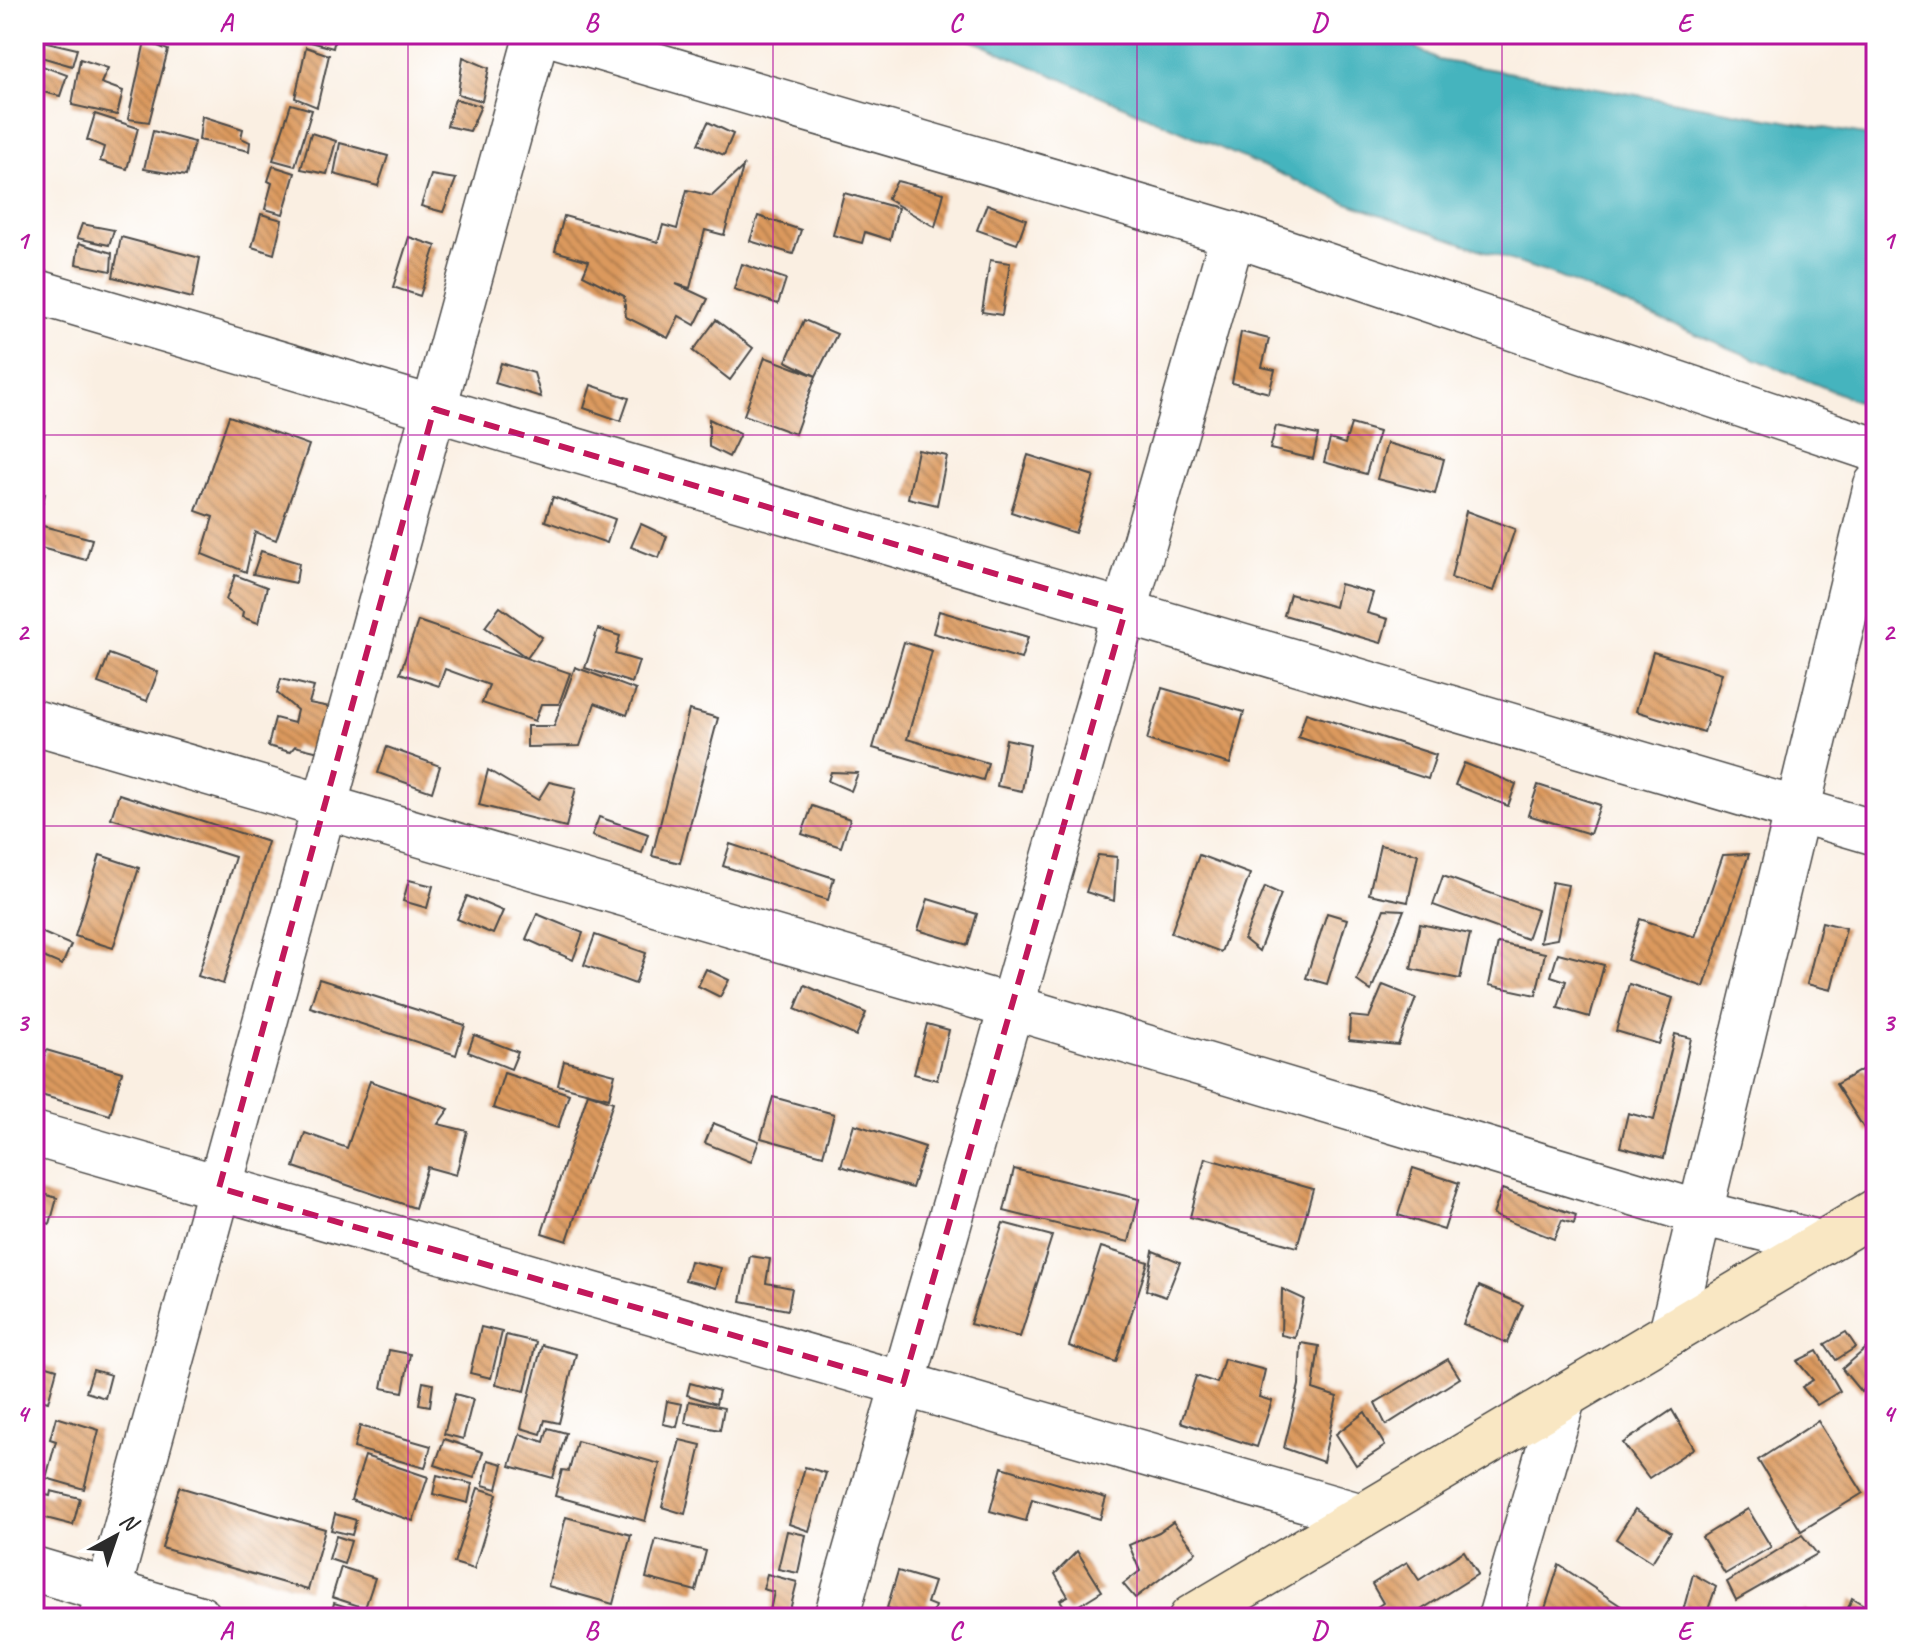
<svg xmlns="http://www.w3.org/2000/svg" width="1910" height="1652" font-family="Caveat,sans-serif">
<defs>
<pattern id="building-back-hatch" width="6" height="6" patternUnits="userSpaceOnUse" patternTransform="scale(2)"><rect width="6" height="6" fill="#db995d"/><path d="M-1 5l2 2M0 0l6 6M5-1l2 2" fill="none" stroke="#b27d4d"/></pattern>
</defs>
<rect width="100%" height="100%" fill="#fff"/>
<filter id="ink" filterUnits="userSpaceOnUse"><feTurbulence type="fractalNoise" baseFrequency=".0125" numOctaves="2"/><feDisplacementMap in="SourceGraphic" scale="16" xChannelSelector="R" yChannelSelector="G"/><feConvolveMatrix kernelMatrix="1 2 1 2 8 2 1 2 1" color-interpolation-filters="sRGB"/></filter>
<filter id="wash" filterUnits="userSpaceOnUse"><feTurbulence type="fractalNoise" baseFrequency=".006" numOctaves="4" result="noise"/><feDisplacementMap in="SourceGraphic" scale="32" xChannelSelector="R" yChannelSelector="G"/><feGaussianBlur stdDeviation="1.8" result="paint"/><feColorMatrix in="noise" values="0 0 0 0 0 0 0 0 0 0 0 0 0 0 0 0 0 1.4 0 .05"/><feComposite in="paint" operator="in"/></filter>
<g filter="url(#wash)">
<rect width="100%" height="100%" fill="#faefe2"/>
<polygon fill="#45b4be" stroke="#387074" stroke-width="2" points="958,34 1391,34 1438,60 1876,137 1876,409 1556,276 1347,203"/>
<g id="blocks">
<g fill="url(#building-back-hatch)">
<polygon points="305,34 336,34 333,48 303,40"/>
<polygon points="34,39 77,49 72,66 34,55"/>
<polygon points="145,41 168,50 149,122 128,119"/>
<polygon points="306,47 329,55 317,107 295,98"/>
<polygon points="463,57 489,68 482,101 458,94"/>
<polygon points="80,59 108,68 101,83 123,91 117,115 72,105"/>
<polygon points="34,63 67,75 60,96 34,90"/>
<polygon points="455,99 481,106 470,131 447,126"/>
<polygon points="291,104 312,110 295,166 273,160"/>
<polygon points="95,114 138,128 127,169 100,161 104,147 87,140"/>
<polygon points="202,116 243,129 241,138 250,142 249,151 199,140"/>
<polygon points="708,122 733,134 724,155 698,144"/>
<polygon points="153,131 194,142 186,176 144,169"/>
<polygon points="311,133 336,141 327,174 301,169"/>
<polygon points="340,143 388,156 378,186 334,174"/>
<polygon points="273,166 295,173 283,214 265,209 272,183 268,181"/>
<polygon points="743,167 724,235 705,230 690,288 676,284 708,299 695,325 679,316 668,338 626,317 624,296 583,275 589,261 555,251 564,216 658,242 663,225 677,229 687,190 712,196"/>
<polygon points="431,175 456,179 443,212 421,206"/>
<polygon points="897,181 944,193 935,227 887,199"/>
<polygon points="844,193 898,208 890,240 865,232 862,243 833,235"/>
<polygon points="987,204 1026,219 1017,244 977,230"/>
<polygon points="261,214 282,220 274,254 252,247"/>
<polygon points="758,216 801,230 793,254 750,241"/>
<polygon points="82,224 114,230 109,245 77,238"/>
<polygon points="121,237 200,258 192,298 113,277"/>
<polygon points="409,237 436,246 420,296 393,287"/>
<polygon points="79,243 112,253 111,271 76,264"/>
<polygon points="990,260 1010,263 1002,315 982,312"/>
<polygon points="742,264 786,279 778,304 734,289"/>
<polygon points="716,320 753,348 730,380 693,351"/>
<polygon points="804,320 837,334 816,376 795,434 744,415 765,357 816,376 786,361"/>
<polygon points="1241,332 1269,339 1262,367 1275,370 1269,393 1232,383"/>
<polygon points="501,363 534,373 541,397 495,383"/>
<polygon points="591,385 629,398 621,421 584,408"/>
<polygon points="229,416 309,445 276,540 255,532 246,572 202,554 213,517 196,511"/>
<polygon points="709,419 740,434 729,457 709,447"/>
<polygon points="1351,424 1379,432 1366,474 1324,462 1330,439 1345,444"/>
<polygon points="1276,426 1318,435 1313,459 1270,449"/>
<polygon points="1387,443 1444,459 1435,494 1377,479"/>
<polygon points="918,450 947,456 937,505 908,498"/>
<polygon points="1028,455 1094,476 1075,533 1011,512"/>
<polygon points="34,491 45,494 35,529 34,529"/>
<polygon points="553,497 615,519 607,543 545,521"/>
<polygon points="1466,511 1515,529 1494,591 1451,578"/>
<polygon points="641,524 667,536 659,558 631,547"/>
<polygon points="43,526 92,539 86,560 37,547"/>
<polygon points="261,551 299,563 296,583 253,574"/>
<polygon points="235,575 267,587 258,623 242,617 243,612 226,600"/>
<polygon points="1340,584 1373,593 1367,613 1388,619 1381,643 1284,615 1290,594 1335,607"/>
<polygon points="500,607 542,637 527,658 485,627"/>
<polygon points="939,611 1028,637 1021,659 933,633"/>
<polygon points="418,621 570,673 559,704 541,704 535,721 482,703 489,685 445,669 439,686 400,673"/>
<polygon points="598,629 620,636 615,654 639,661 632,683 585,668"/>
<polygon points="904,642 932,651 907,739 988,763 983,780 873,748"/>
<polygon points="1653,652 1722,673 1704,732 1636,711"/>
<polygon points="109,654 158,672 147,701 98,683"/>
<polygon points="575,667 636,690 627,715 595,703 580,746 527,747 527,726 554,726"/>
<polygon points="281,679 314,687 309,703 330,707 319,752 295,746 290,752 268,746 275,718 294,723 297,710 277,693"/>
<polygon points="1162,688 1244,712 1230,764 1147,740"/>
<polygon points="689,710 718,718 680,863 652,856"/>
<polygon points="1306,713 1436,755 1428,779 1298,737"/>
<polygon points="1006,739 1030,744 1022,791 997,786"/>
<polygon points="387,747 440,766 432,792 378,773"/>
<polygon points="1464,763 1516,784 1508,806 1455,785"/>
<polygon points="488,770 538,800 549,782 576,788 566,827 479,805"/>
<polygon points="831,772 858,773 851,791 828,781"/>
<polygon points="1538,785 1600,805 1590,834 1528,815"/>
<polygon points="119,794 268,842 223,984 198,976 235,857 111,818"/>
<polygon points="812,806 850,819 841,847 802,834"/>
<polygon points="599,817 648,834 642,853 592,836"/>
<polygon points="730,844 834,878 828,900 723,866"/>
<polygon points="1380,845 1418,854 1408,902 1369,894"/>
<polygon points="1749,854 1704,987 1627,960 1640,919 1695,937 1723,855"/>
<polygon points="100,855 139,868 113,948 75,936"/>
<polygon points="1098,855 1117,857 1114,901 1086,892"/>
<polygon points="1199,855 1250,874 1221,952 1171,933"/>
<polygon points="1443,876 1537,910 1527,939 1433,905"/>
<polygon points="409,880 433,886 427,908 403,901"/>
<polygon points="1552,882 1568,885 1557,939 1540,942"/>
<polygon points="1265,887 1281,894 1259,951 1244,939"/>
<polygon points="467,896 503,911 493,934 457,919"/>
<polygon points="928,899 977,914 968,945 918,930"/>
<polygon points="1384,909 1404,910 1371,991 1357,981"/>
<polygon points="1327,913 1347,919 1327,984 1306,978"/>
<polygon points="537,914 583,933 573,960 526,939"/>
<polygon points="1822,922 1846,928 1831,990 1807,984"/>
<polygon points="1420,924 1470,934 1460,979 1411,969"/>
<polygon points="34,929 71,945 62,965 34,953"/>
<polygon points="595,935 646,953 635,984 584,965"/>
<polygon points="1498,943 1545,953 1536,995 1489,985"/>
<polygon points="1558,953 1604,965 1590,1017 1558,1008 1566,981 1551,976"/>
<polygon points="706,969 729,980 720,997 698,986"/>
<polygon points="319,979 465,1025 456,1055 310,1007"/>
<polygon points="1629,984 1673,998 1659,1044 1616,1031"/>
<polygon points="805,985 866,1013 856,1036 795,1009"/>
<polygon points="1383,985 1416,998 1398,1045 1349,1040 1350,1016 1369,1018"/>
<polygon points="927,1024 949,1030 937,1080 914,1074"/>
<polygon points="1675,1034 1691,1038 1664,1158 1620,1147 1628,1113 1654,1120"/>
<polygon points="474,1035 518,1052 511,1069 468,1052"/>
<polygon points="46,1050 122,1072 110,1115 34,1093"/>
<polygon points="564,1061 615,1074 609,1098 558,1085"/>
<polygon points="1865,1068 1876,1086 1876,1127 1867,1133 1836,1084"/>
<polygon points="504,1073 569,1094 558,1128 493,1108"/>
<polygon points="370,1081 449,1109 438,1124 467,1131 456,1175 427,1167 415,1208 294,1167 305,1133 347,1148"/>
<polygon points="588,1093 613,1102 567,1241 542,1233"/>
<polygon points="773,1097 834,1114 823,1155 761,1138"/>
<polygon points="713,1123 759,1141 751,1162 705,1143"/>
<polygon points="854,1124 925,1147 912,1188 841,1166"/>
<polygon points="1205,1158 1313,1189 1297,1247 1190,1217"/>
<polygon points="1413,1168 1459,1183 1444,1230 1398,1215"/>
<polygon points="1014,1169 1139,1199 1129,1242 1004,1211"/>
<polygon points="1502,1189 1576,1215 1574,1224 1562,1220 1554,1239 1493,1215"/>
<polygon points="34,1191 57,1198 50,1224 34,1219"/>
<polygon points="1003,1223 1052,1236 1020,1337 970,1324"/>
<polygon points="1101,1247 1148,1262 1116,1362 1069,1346"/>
<polygon points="1153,1251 1180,1262 1166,1297 1146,1290"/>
<polygon points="750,1256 770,1259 766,1283 792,1288 788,1310 741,1301"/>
<polygon points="690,1261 721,1268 716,1288 685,1280"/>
<polygon points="1479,1286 1523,1305 1507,1343 1463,1324"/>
<polygon points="1282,1289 1304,1299 1295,1338 1281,1335"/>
<polygon points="481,1327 502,1332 491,1378 470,1373"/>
<polygon points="1846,1332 1856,1347 1836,1360 1825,1344"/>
<polygon points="506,1335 536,1342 525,1391 496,1384"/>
<polygon points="1301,1343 1319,1346 1313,1389 1337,1397 1323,1462 1284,1448 1299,1385"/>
<polygon points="542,1345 576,1354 559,1423 545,1420 541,1434 521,1428"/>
<polygon points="1870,1345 1876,1354 1876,1380 1861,1392 1842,1369"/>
<polygon points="389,1350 410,1354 403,1392 382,1388"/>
<polygon points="1817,1351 1840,1391 1817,1405 1802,1387 1813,1380 1797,1361"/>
<polygon points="1224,1359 1265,1370 1259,1397 1272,1401 1257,1447 1181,1422 1196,1376 1217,1383"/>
<polygon points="1448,1359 1460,1378 1386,1425 1375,1403"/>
<polygon points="34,1362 57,1369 48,1402 34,1398"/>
<polygon points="93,1370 111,1375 105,1398 86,1392"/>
<polygon points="423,1382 433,1384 430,1406 419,1404"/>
<polygon points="690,1383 719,1391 716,1404 687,1395"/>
<polygon points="455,1394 473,1399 463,1439 444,1434"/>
<polygon points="667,1401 682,1404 677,1427 663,1424"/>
<polygon points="689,1401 724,1408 720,1430 685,1423"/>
<polygon points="1672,1410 1694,1448 1649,1478 1623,1443"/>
<polygon points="1365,1412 1385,1446 1356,1465 1336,1434"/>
<polygon points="56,1417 99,1430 84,1489 46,1478 56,1441 50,1439"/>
<polygon points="1818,1421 1863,1493 1801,1531 1758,1460"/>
<polygon points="360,1426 431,1446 425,1468 354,1448"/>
<polygon points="548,1428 566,1433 553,1478 510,1466 520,1434 544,1442"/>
<polygon points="444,1439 483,1452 474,1478 435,1465"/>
<polygon points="680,1440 701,1445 685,1514 662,1507"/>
<polygon points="577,1441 660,1464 645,1521 555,1496 562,1470 569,1471"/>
<polygon points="365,1456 428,1477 413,1521 351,1500"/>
<polygon points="488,1460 503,1464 497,1489 483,1485"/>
<polygon points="805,1467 826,1473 809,1531 789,1524"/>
<polygon points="1002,1467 1106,1498 1100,1519 1032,1499 1026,1521 990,1511"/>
<polygon points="437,1475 472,1484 468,1503 433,1494"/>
<polygon points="179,1487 325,1529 308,1590 162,1548"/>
<polygon points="478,1488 497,1494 474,1569 454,1563"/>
<polygon points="51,1491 80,1498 73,1525 34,1515 34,1492 50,1496"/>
<polygon points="1635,1509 1671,1532 1652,1562 1616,1539"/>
<polygon points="1748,1509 1771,1547 1725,1574 1702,1537"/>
<polygon points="335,1514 356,1520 352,1535 331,1530"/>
<polygon points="566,1517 631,1535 613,1604 548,1586"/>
<polygon points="1173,1522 1196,1552 1135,1598 1123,1584 1140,1571 1129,1545 1159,1532"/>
<polygon points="787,1531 806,1535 798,1573 778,1569"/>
<polygon points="1802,1535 1817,1554 1736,1600 1727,1582"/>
<polygon points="336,1536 351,1541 344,1564 329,1559"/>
<polygon points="656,1539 706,1551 696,1591 646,1578"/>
<polygon points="1077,1551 1102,1591 1068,1612 1060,1600 1068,1596 1055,1574"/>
<polygon points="1464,1551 1478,1574 1408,1618 1360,1618 1383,1603 1372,1584 1407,1562 1419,1580"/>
<polygon points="1559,1565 1639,1618 1542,1618"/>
<polygon points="341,1567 375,1578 365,1608 332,1597"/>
<polygon points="898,1571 934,1582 927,1603 935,1606 931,1618 918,1618 887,1608"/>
<polygon points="767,1574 797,1582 788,1618 769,1615 774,1592 763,1589"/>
<polygon points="1693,1574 1716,1587 1705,1618 1691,1618 1683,1611"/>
<polygon points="1852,1598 1876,1612 1876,1618 1844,1618"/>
<polygon points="334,1603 380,1617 380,1618 330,1618"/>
<polygon points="1805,1609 1816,1618 1799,1618"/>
</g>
</g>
</g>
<g filter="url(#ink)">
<use href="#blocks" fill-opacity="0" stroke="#4a4846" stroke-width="2"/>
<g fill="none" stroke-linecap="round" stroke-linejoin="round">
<g stroke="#4a4846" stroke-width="47">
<g id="street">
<polyline points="550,34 1233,234 1876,450"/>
<polyline points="34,291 1876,833"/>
<polyline points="34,722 1012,1007 1700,1213 1821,1243"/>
<polyline points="34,1134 1362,1516"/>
<polyline points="1671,1333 1876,485"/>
<polyline points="34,1569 200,1618"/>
<polyline points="101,1618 537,34"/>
<polyline points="836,1618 1233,234"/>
<polyline points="1500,1618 1564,1396"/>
</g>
</g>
<g stroke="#4a4846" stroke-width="47">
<polyline id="secondary" points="1191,1618 1876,1211"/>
</g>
<use href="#street" stroke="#fff" stroke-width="44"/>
<use href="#secondary" stroke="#f9e7c3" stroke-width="44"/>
</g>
</g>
<path fill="none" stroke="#c2185b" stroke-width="6" stroke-dasharray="16 10" stroke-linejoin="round" d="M434 409 1125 612 903 1384 219 1188Z"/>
<path fill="none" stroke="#b5179e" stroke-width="2" stroke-opacity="0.55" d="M408 34V1618M773 34V1618M1137 34V1618M1502 34V1618M34 435H1876M34 826H1876M34 1217H1876"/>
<rect width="1910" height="1652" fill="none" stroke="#fff" stroke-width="88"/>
<g transform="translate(116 1536) rotate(40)" stroke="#ffffff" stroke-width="6" paint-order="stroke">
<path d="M0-6L14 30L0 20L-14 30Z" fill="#2b2b2b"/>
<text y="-12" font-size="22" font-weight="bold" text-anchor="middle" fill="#2b2b2b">N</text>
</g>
<rect x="44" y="44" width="1822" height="1564" fill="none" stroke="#b5179e" stroke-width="3"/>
<g font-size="26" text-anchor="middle" font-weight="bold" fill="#b5179e">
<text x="226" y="31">A</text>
<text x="591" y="31">B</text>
<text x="955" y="31">C</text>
<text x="1319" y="31">D</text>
<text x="1684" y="31">E</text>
<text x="22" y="249">1</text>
<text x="1888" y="249">1</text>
<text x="22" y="640">2</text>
<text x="1888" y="640">2</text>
<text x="22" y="1031">3</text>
<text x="1888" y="1031">3</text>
<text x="22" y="1422">4</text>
<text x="1888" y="1422">4</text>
<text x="226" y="1639">A</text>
<text x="591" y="1639">B</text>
<text x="955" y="1639">C</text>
<text x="1319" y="1639">D</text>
<text x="1684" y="1639">E</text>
</g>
</svg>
